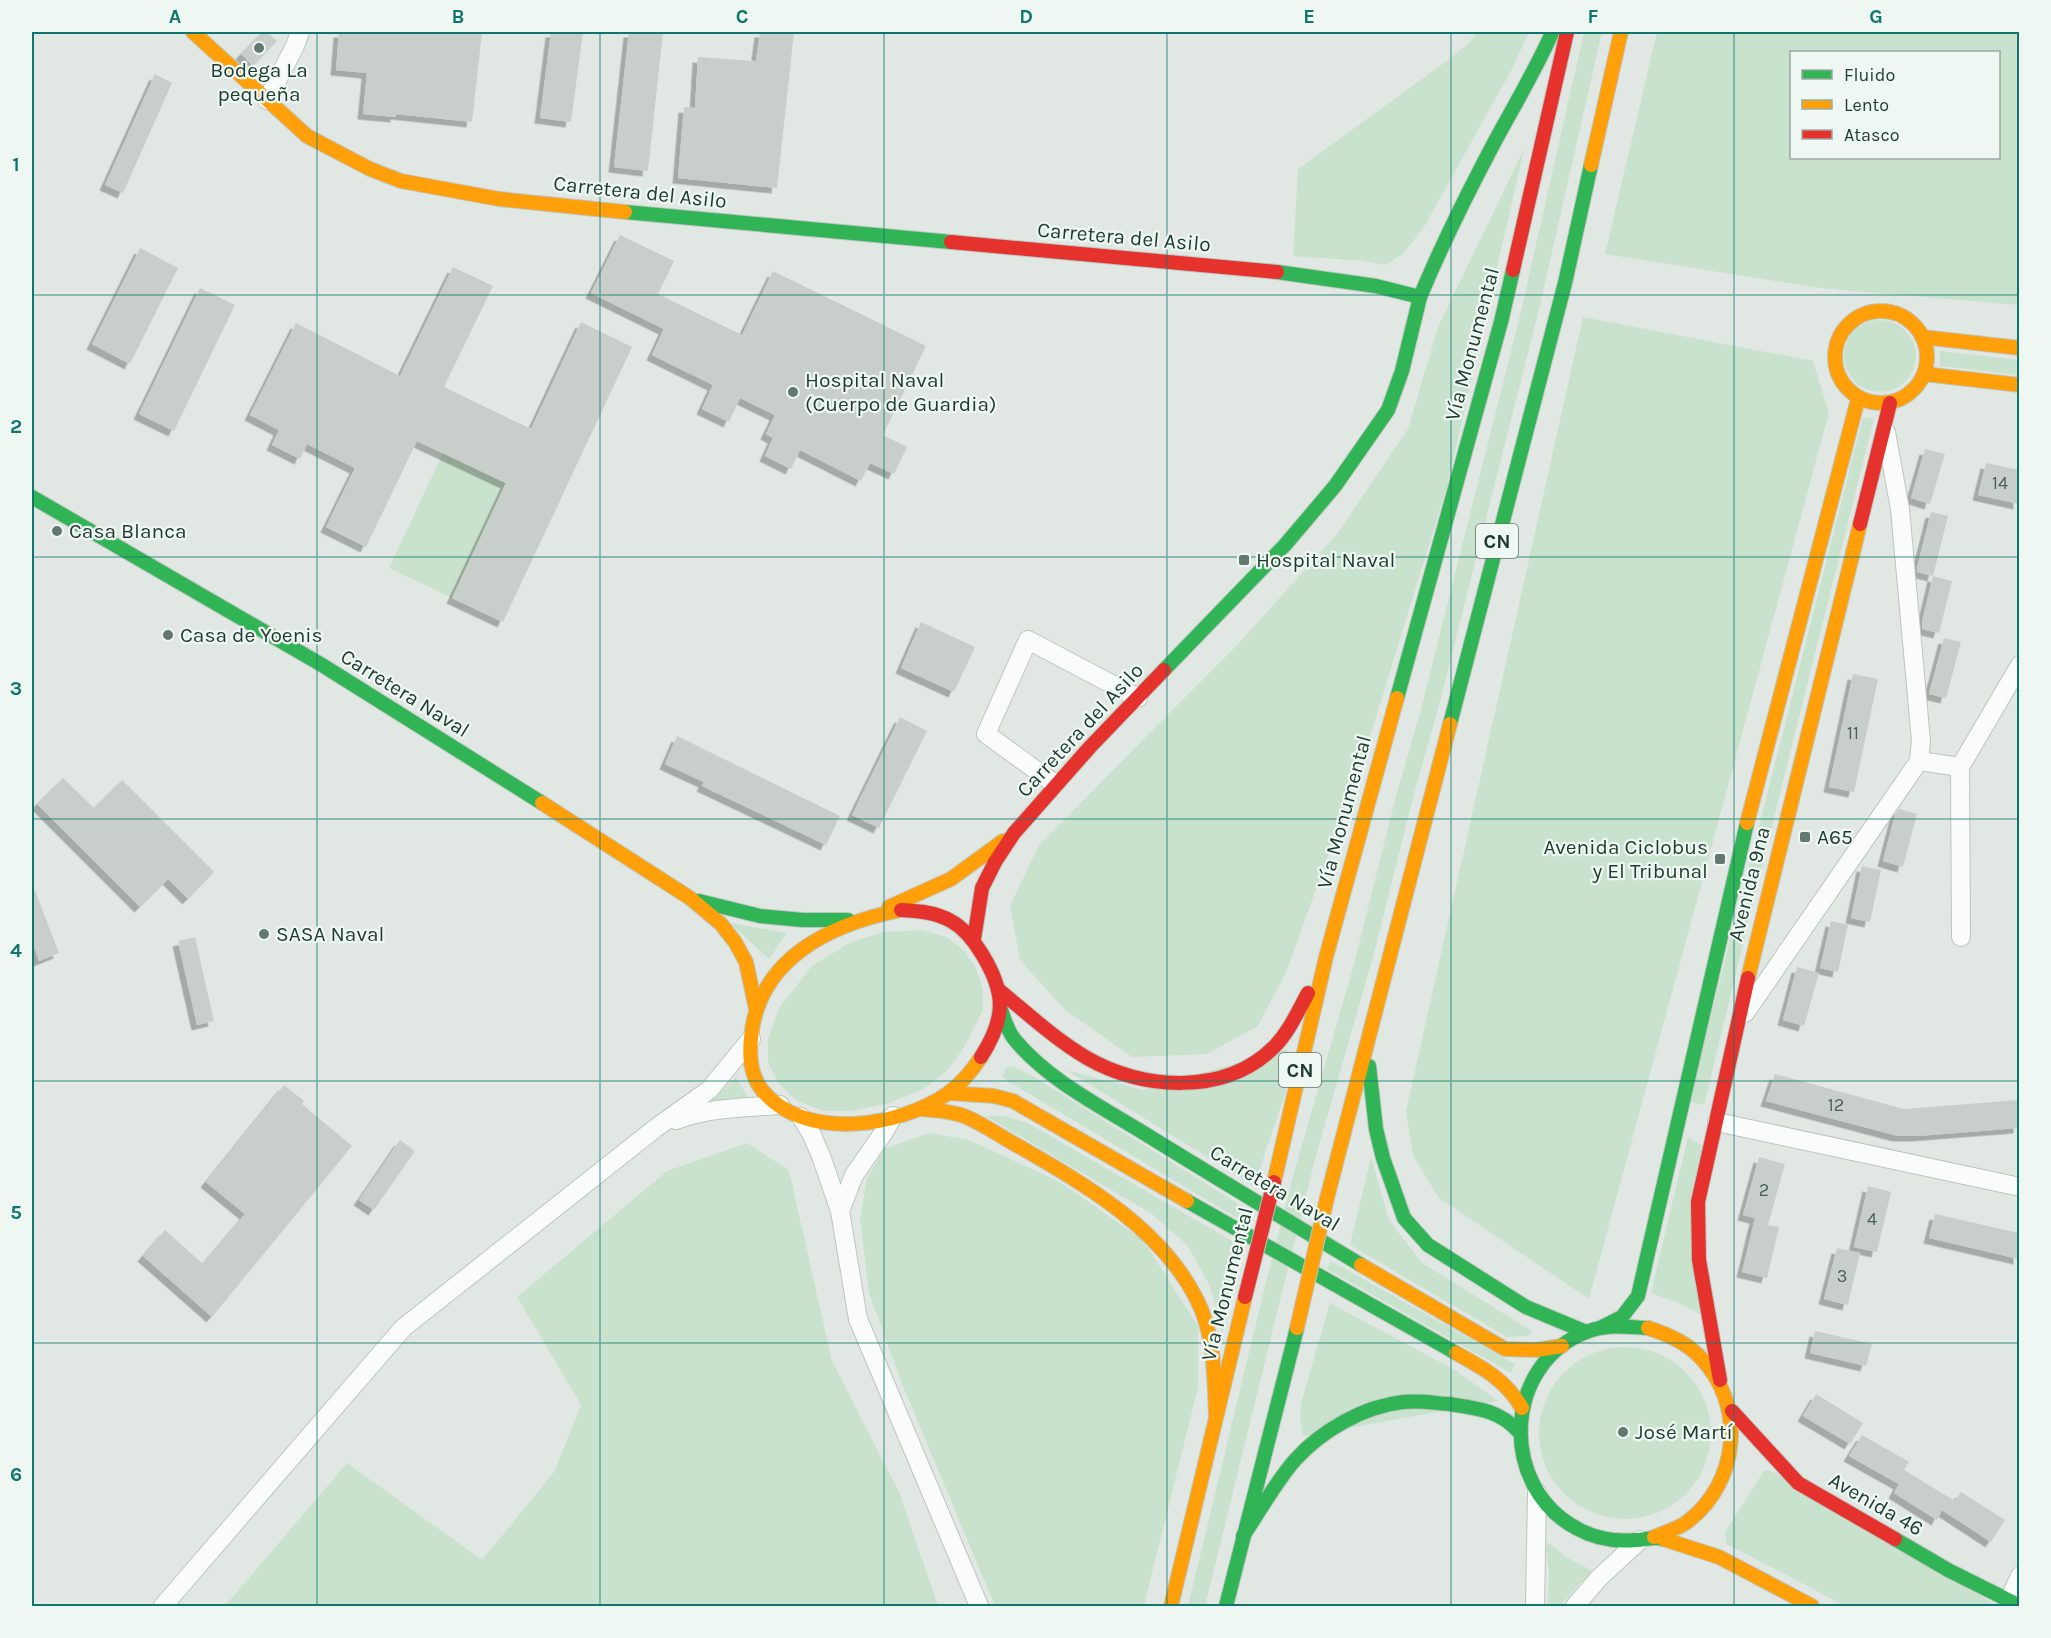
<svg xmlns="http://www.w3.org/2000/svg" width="2051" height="1638" font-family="Karla,sans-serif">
<defs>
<filter id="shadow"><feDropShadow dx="-5.5" dy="5.5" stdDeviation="0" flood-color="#0004"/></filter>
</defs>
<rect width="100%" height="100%" fill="#e1e8e4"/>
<g fill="#c9e2cd" fill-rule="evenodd">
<polygon points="1478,32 1529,32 1512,69 1424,227 1403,254 1385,265 1364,261 1293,256 1298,169 1444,63 1467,45"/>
<polygon points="1584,32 1602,32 1540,305 1440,702 1414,794 1373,957 1314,1163 1205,1606 1188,1606 1265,1286 1295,1169 1354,964 1395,800 1421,709 1521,311"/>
<path d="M1657 32H2019V305L1819 288 1605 254ZM1792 52H1998V158H1792Z"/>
<polygon points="1524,149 1448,483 1365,753 1287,970 1258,1026 1207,1054 1132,1057 1064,1009 1020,960 1010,906 1039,845 1240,642 1337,534 1408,429 1438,327"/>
<polygon points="1583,317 1813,361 1829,413 1589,1299 1439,1198 1413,1156 1406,1111"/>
<circle cx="1880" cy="356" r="36"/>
<polygon points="1940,351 2019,360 2019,375 1940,366"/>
<polygon points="1863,417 1874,419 1782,785 1704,1105 1689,1102"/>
<polygon points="443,453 506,483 452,598 389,568"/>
<polygon points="730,923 787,933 769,959"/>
<polygon points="921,930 947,937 964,951 976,968 983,990 983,1010 963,1049 947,1071 922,1090 889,1103 851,1111 824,1111 797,1101 778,1083 768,1062 768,1039 779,1008 812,966 851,942 884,932"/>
<polygon points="1287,1049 1292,1073 1254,1186 1066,1070 1143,1090"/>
<polygon points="1011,1066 1029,1074 1245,1208 1242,1221 1011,1083 1003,1077 1005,1069"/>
<polygon points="736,1077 748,1098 711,1101"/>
<polygon points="986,1116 1003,1116 1026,1122 1234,1242 1233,1269 1222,1337 1221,1321 1208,1282 1187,1245 1152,1214"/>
<polygon points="929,1133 969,1140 1060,1182 1143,1240 1198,1326 1198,1387 1144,1606 995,1606 902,1384 869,1293 860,1219 867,1178 884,1149"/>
<polygon points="1688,1137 1703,1146 1701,1315 1681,1304 1651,1293"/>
<polygon points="747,1143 789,1170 832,1361 900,1494 938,1606 225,1606 347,1463 482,1560 554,1472 581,1405 517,1297 667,1171"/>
<polygon points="1371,1157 1389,1220 1422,1263 1532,1331 1528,1336 1507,1337 1350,1245"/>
<polygon points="1331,1261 1515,1364 1511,1373 1327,1269"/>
<polygon points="1330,1303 1457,1371 1498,1401 1303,1436 1300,1417 1301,1403"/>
<circle cx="1625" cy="1433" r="86"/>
<polygon points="1770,1470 1997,1606 1845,1606 1727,1544 1725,1532 1764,1471"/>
<polygon points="1544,1540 1568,1558 1591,1570 1592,1573 1578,1585 1560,1606 1548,1606 1549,1570"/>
</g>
<g fill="#c8cfcb" filter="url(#shadow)">
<polygon points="262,32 267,32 277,41 253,66 241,54"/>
<polygon points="339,32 482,32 472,122 396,114 396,117 363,114 367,73 336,70"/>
<polygon points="551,32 583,32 571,122 540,118"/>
<polygon points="629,32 663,32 648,171 614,167"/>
<polygon points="760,32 794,32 777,188 678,178 684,107 695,108 698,57 756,61"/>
<polygon points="155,74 172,83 123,193 105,185"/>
<polygon points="620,235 674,261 658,294 742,335 773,271 926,346 883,435 907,447 894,474 870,463 861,481 800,450 791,469 765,456 773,438 766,434 775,415 740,398 729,422 702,409 713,385 652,355 664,329 591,293"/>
<polygon points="140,248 178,268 130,364 92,344"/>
<polygon points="453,267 493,286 444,387 531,429 581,322 632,347 503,622 452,598 506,483 417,441 366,547 326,527 355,468 307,444 300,459 272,445 279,430 250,415 296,323 400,376"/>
<polygon points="200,288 235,305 174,431 139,414"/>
<polygon points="1925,449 1945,454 1930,504 1911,498"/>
<polygon points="1986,463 2019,470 2019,504 1978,495"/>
<polygon points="1931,512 1948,516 1933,576 1917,572 1917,568"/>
<polygon points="1933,576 1952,581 1939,633 1922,629 1922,622"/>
<polygon points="921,622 975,647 954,692 901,668"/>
<polygon points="1944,638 1961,642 1946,698 1929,694"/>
<polygon points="1853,674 1878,679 1854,792 1829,787"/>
<polygon points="900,717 927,731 879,828 852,815"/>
<polygon points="677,736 840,816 826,845 702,786 704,782 665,764"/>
<polygon points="63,778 94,808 122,780 214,872 188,899 168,879 140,907 37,804"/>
<polygon points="1899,809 1917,814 1903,867 1883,861 1895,815"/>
<polygon points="1862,866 1881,870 1870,922 1851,918"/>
<polygon points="32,883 59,953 39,961 32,942"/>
<polygon points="1831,921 1848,925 1838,972 1820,968"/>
<polygon points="195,937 214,1021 197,1025 178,941"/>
<polygon points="1797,967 1819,973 1804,1026 1783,1020"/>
<polygon points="1775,1074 1904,1109 2019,1100 2019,1128 1917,1136 1898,1136 1766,1101"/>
<polygon points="284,1085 304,1101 302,1104 352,1146 212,1317 143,1256 165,1230 203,1264 245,1214 206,1182"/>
<polygon points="400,1140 415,1151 374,1210 359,1200"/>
<polygon points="1759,1157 1785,1164 1768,1225 1779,1227 1767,1278 1742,1272 1755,1218 1743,1215"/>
<polygon points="1868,1186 1891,1192 1877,1252 1854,1247"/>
<polygon points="1935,1214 2019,1233 2019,1259 1929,1238"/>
<polygon points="1837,1248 1860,1253 1848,1305 1824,1299"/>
<polygon points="1815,1331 1872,1344 1866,1366 1810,1353"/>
<polygon points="1816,1394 1863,1423 1850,1444 1803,1416"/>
<polygon points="1862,1435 1909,1462 1904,1470 1955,1501 1961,1492 2005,1520 1991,1542 1942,1510 1937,1520 1894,1493 1899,1484 1849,1456"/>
</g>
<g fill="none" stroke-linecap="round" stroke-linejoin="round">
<g stroke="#bec5c1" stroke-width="20">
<g id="street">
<polyline points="267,100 295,46 300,32"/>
<polyline points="1919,761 1960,767"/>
<polyline points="1055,784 986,734 1028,640 1138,698"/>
<polyline points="1961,937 1960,767 2020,665"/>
<polyline points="1745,1013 1919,761 1921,741 1900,509 1886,432"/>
<polyline points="801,1117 811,1133 821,1156 840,1211 858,1319 979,1606"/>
<path d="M676 1120C713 1107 741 1108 780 1105"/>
<polyline points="1717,1122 2020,1187"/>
<polyline points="840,1211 854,1175 884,1132 893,1116"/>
<polyline points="2009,1600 2020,1576"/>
<polyline points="163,1606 403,1328 657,1127 709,1090 751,1039"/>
<polyline points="1535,1606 1537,1493"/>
<polyline points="1575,1606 1599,1578 1640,1540"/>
</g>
</g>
<g stroke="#bdc6c1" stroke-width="16">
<g id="fast">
<polyline points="625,212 951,242"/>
<path d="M1420 297C1442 244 1467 194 1494 143 1514 106 1535 71 1552 33"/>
<polyline points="32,497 322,665 542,803"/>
<polyline points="1164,670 1285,545 1335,486 1388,410 1402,371 1420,297 1376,286 1277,272"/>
<polyline points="1397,698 1501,322 1513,270"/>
<polyline points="1450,724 1565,283 1591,165"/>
<polyline points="699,901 760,916 803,920 848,920"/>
<path d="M1000 1007C1004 1018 1007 1031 1015 1040 1049 1081 1102 1107 1147 1135 1218 1179 1290 1222 1361 1265"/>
<polyline points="1369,1066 1376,1129 1383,1158 1404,1218 1428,1245 1526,1307 1586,1332"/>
<polyline points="1187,1201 1456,1353"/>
<polyline points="1602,1327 1622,1317 1638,1296 1747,823"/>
<path d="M1648 1328C1628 1327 1609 1324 1589 1331 1502 1362 1498 1488 1578 1529 1596 1539 1615 1542 1636 1540 1646 1540 1653 1536 1663 1539"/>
<path d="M1243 1536C1260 1511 1275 1483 1295 1460 1321 1431 1364 1406 1403 1402 1418 1400 1434 1403 1449 1404 1476 1408 1500 1410 1519 1432"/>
<polyline points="1895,1539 1948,1570 2020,1606"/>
<polyline points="1226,1606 1297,1328"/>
</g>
</g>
<g stroke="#bdc6c1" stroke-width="16">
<g id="slow">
<polyline points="193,32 307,136 370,169 401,181 499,199 625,212"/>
<polyline points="1591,165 1621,32"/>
<circle cx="1881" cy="357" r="46"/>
<polyline points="1922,337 2020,348"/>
<polyline points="1924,374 2020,385"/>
<polyline points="542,803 690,898 721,924 735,942 746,962 756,1009"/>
<polyline points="1747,823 1858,399"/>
<polyline points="889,907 951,879 1003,841"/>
<path d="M901 910C831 924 758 958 751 1038 749 1056 751 1076 762 1090 804 1142 899 1127 947 1094 961 1084 972 1071 981 1057"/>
<polyline points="1748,978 1860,524"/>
<polyline points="949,1093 994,1096 1013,1101 1187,1201"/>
<path d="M919 1109C934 1110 950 1111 964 1116 984 1124 1001 1137 1020 1147 1086 1185 1162 1229 1197 1300 1215 1335 1214 1377 1216 1416"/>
<polyline points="1274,1182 1326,957 1397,698"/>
<polyline points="1327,1198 1450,724"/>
<polyline points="1361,1265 1505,1349 1536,1350 1562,1346"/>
<path d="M1648 1328C1667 1334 1686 1342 1700 1357 1746 1404 1740 1482 1687 1522 1678 1529 1665 1532 1654 1537"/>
<path d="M1456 1353C1483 1368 1506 1380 1522 1408"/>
<polyline points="1663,1539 1719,1557 1812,1606"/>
<polyline points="1171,1606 1245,1297"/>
</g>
</g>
<g stroke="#bdc6c1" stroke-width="16">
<g id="jam">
<polyline points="951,242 1277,272"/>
<polyline points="1513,270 1567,32"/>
<polyline points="1860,524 1890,403"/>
<path d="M901 910C918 911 935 912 951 921 964 928 974 941 982 954 1006 993 1006 1018 981 1057"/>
<polyline points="974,939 982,888 995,862 1014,833 1090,747 1164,670"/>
<path d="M1000 991C1028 1014 1055 1039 1087 1058 1142 1090 1225 1096 1274 1047 1289 1032 1298 1011 1308 993"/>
<polyline points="1720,1380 1699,1260 1698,1202 1748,978"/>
<polyline points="1732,1411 1798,1483 1895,1539"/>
</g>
</g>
<use href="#street" stroke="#fafcfb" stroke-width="18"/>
<use href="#fast" stroke="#30b455" stroke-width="14"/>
<use href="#slow" stroke="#ff9f0a" stroke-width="14"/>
<use href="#jam" stroke="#e5322d" stroke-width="14"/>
<g stroke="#bbc5c0" stroke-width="16" stroke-linecap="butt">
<polyline id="slow-bridge" points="1297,1328 1327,1198"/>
</g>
<g stroke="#bbc5c0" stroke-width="16" stroke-linecap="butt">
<polyline id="jam-bridge" points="1245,1297 1274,1182"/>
</g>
<use href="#slow-bridge" stroke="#ff9f0a" stroke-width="14"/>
<use href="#jam-bridge" stroke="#e5322d" stroke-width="14"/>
</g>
<path fill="none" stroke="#0f766e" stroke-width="1.5" stroke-opacity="0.55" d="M317 32V1606M600 32V1606M884 32V1606M1167 32V1606M1451 32V1606M1734 32V1606M32 295H2020M32 557H2020M32 819H2020M32 1081H2020M32 1343H2020"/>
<g fill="#63786f" stroke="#eff7f2" stroke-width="2">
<circle cx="259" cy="48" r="6"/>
<circle cx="793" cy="392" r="6"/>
<circle cx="57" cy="531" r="6"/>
<rect x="1238" y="554" width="12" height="12" rx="3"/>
<circle cx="168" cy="635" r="6"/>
<rect x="1799" y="831" width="12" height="12" rx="3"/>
<rect x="1714" y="853" width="12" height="12" rx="3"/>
<circle cx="264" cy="934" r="6"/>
<circle cx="1623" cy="1432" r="6"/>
</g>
<g text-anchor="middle" stroke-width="4.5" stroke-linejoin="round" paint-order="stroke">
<g font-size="18" fill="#4a6158">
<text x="2000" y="489">14</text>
<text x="1853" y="739">11</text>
<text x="1836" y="1111">12</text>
<text x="1764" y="1196">2</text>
<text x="1872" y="1225">4</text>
<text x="1842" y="1282">3</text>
</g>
<g fill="#eff7f2" stroke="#5d736a" stroke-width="1.5">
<rect x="1476" y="524" width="42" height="34" rx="4.5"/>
<rect x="1279" y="1053" width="42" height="34" rx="4.5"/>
</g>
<g font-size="20" font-weight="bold" fill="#1f3b30">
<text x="1497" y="548">CN</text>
<text x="1300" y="1077">CN</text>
</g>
<g font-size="21" fill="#1f3b30" stroke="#eff7f2" text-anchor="start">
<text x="259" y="77" text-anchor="middle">Bodega La<tspan x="259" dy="24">pequeña</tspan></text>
<text x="805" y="387">Hospital Naval<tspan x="805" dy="24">(Cuerpo de Guardia)</tspan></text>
<text x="69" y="538">Casa Blanca</text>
<text x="1256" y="567">Hospital Naval</text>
<text x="180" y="642">Casa de Yoenis</text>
<text x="1817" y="844">A65</text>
<text x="1708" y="854" text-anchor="end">Avenida Ciclobus<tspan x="1708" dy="24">y El Tribunal</tspan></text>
<text x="276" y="941">SASA Naval</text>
<text x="1635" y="1439">José Martí</text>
</g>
<g font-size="21" fill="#1f3b30" stroke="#eff7f2">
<text transform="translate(640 192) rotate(6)" y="7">Carretera del Asilo</text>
<text transform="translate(1124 237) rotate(5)" y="7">Carretera del Asilo</text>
<text transform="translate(1472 344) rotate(-75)" y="7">Vía Monumental</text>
<text transform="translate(405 693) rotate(32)" y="7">Carretera Naval</text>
<text transform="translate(1080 730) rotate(-47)" y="7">Carretera del Asilo</text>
<text transform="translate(1344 812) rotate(-75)" y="7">Vía Monumental</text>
<text transform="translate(1749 884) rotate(-76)" y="7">Avenida 9na</text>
<text transform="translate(1275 1188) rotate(31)" y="7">Carretera Naval</text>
<text transform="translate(1227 1284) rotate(-76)" y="7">Vía Monumental</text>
<text transform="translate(1876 1504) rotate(30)" y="7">Avenida 46</text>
</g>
</g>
<rect width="2051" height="1638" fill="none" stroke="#eff7f2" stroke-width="66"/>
<rect x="1790" y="51" width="210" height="108" fill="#eff7f2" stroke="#9caca4" stroke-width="1.5"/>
<rect x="1802" y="70" width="30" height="9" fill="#30b455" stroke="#9caca4" stroke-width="1.5"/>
<text x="1844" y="81" font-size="18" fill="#1f3b30">Fluido</text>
<rect x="1802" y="100" width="30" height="9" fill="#ff9f0a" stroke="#9caca4" stroke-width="1.5"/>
<text x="1844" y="111" font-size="18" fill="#1f3b30">Lento</text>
<rect x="1802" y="130" width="30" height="9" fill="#e5322d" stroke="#9caca4" stroke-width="1.5"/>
<text x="1844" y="141" font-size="18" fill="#1f3b30">Atasco</text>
<rect x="33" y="33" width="1985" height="1572" fill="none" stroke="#0f766e" stroke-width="2"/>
<g font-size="20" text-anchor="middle" font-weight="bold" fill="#0f766e">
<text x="175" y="23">A</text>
<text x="458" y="23">B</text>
<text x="742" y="23">C</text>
<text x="1026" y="23">D</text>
<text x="1309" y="23">E</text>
<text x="1593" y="23">F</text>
<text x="1876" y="23">G</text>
<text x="16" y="171">1</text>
<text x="16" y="433">2</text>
<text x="16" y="695">3</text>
<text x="16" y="957">4</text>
<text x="16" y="1219">5</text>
<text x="16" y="1481">6</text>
</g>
</svg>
